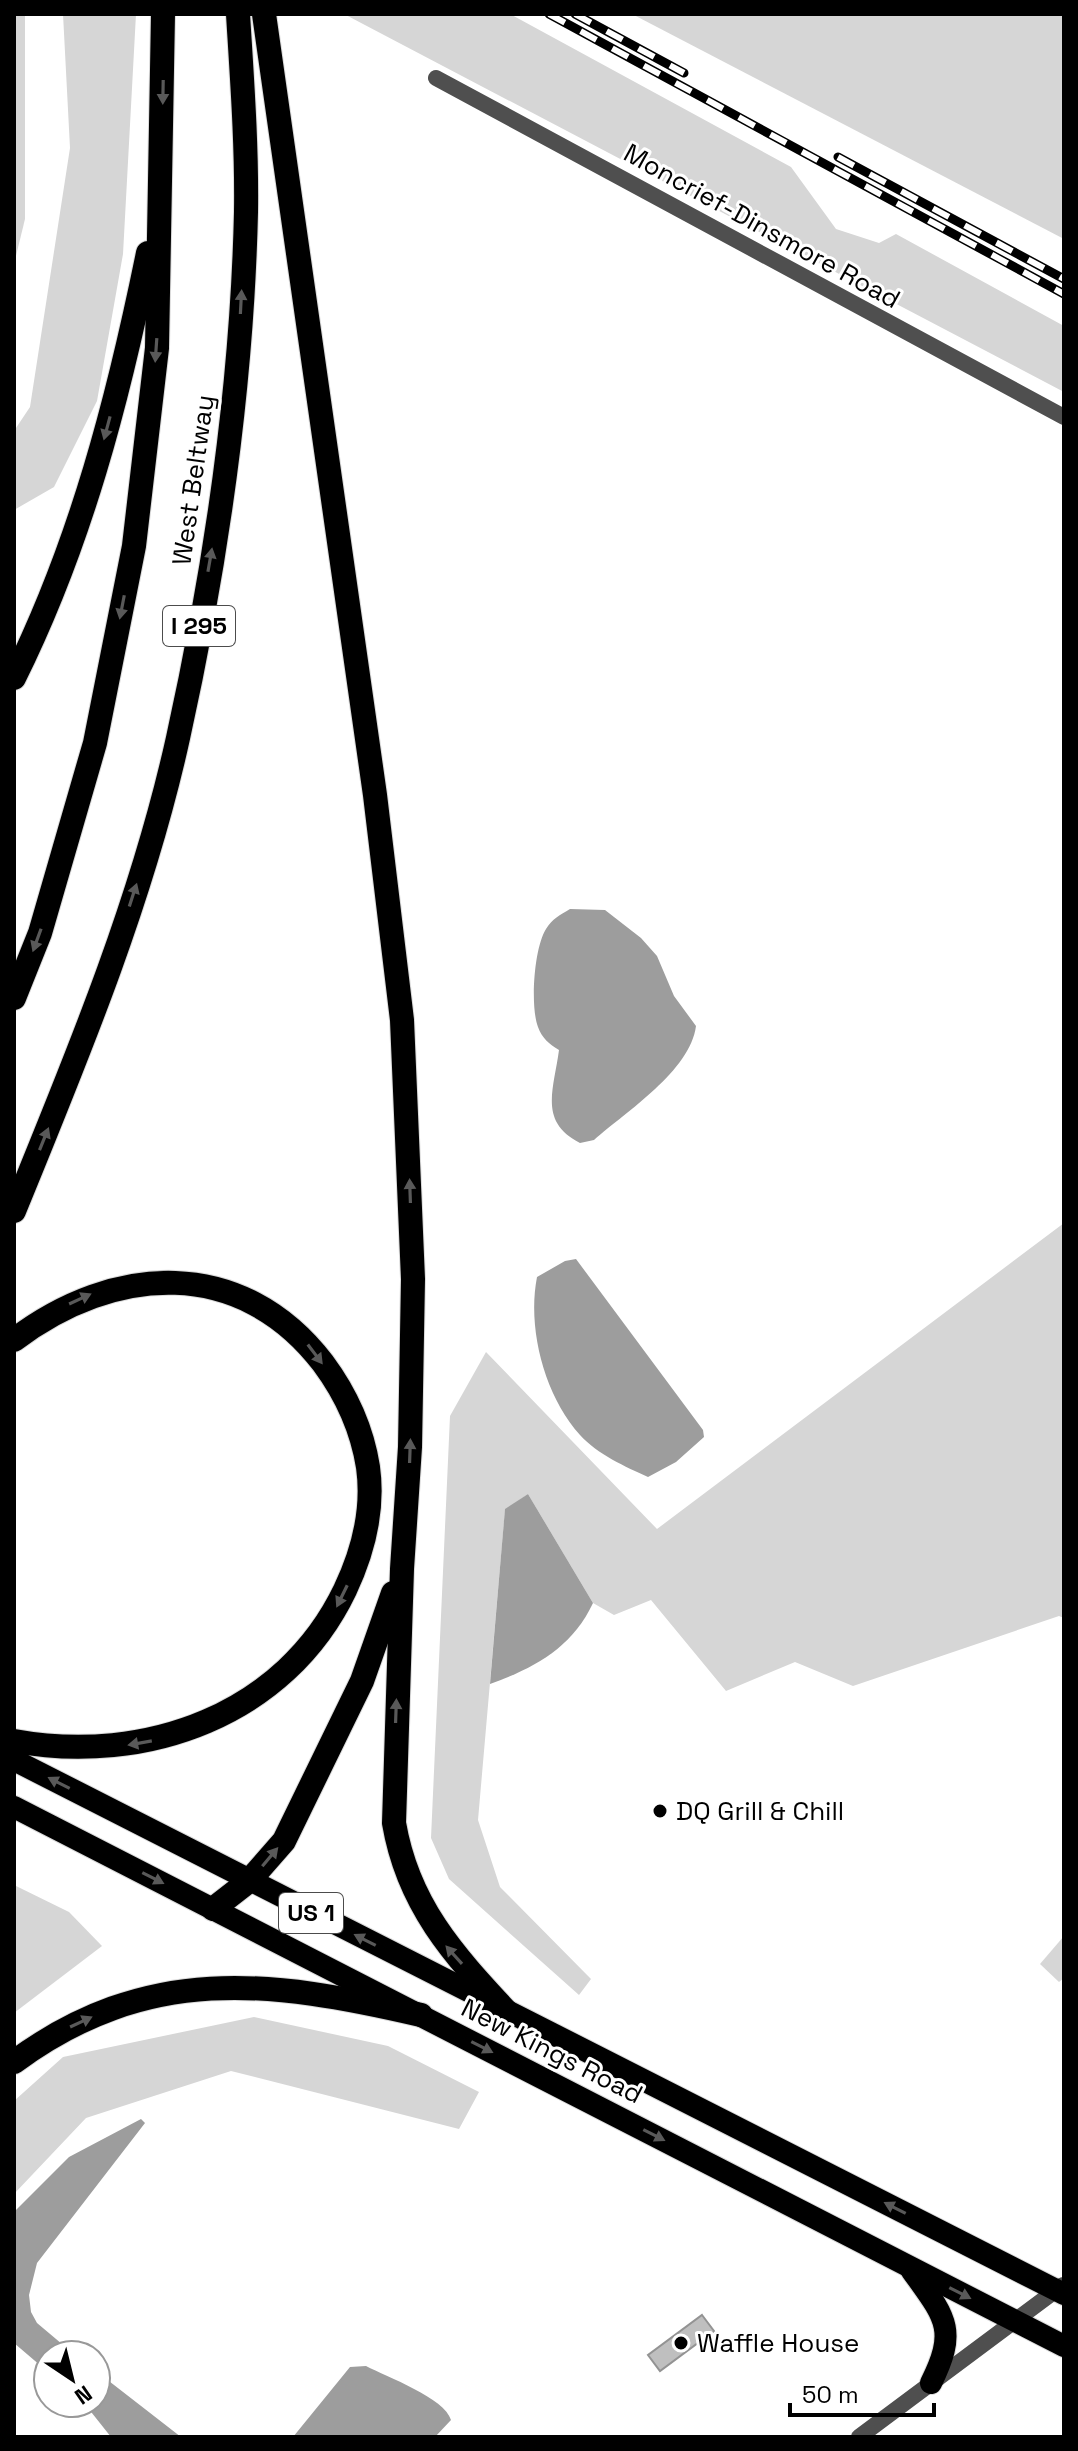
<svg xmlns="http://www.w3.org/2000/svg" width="1078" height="2451" font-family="'Space Grotesk',sans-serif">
<rect width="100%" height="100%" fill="#fff"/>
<g fill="#d6d6d6">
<polygon points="14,14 25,14 25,219 14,264"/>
<polygon points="63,14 136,14 123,254 97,401 54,487 14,510 14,431 30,407 70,148"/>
<polygon points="344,14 510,14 791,167 836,229 879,243 896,234 1064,326 1064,392"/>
<polygon points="632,14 1064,14 1064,239"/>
<polygon points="1064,1223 1064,1618 1059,1616 853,1686 795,1662 726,1691 651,1600 614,1615 593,1603 528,1494 505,1510 478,1820 500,1887 591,1979 579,1995 449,1879 431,1838 450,1416 486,1352 657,1529"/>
<polygon points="14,1885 69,1912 102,1946 14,2013"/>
<polygon points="1064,1936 1064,1978 1059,1982 1040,1964"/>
<polygon points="254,2017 388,2046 479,2092 459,2129 231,2071 86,2118 14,2194 14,2101 63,2057"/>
</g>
<g fill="#9d9d9d">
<path d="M570 909 605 910 641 938 657 956 674 996 696 1026C690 1071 627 1111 594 1140L580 1143C538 1122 554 1089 559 1050 549 1044 542 1038 538 1027 530 1006 534 948 546 929 552 919 560 915 570 909Z"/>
<path d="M576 1259 703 1430 704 1437 676 1462 648 1477C626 1467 597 1454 580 1435 544 1395 527 1328 537 1277L565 1261Z"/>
<path d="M528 1494 593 1603C572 1648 534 1668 490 1684L505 1509Z"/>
<polygon points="141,2119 145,2123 37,2263 29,2295 31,2312 37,2323 75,2355 48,2355 48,2372 14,2343 14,2212 69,2157"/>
<path d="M366 2366C387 2377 445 2398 451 2420L435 2437H293L350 2367Z"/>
<polygon points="96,2371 181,2437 111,2437 84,2403 96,2403"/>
</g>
<polygon fill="#bfbfbf" stroke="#939393" stroke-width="2" points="702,2315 714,2331 660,2371 648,2355"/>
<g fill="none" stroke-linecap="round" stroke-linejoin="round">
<g stroke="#dbdbdb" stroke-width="24">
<g id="trunk">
<polyline points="14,1760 1064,2294"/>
<polyline points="14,1807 1064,2346"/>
<path d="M912 2271C945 2317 958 2329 931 2383"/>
</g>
</g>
<g stroke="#dbdbdb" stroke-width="26">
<g id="motorway">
<path d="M264 14 375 795 402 1020 413 1279 410 1447 402 1569 394 1823C408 1905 453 1954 507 2012"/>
<path d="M14 678C81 543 118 400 148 253"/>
<polyline points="14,998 40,933 95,743 134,546 157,348 163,14"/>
<path d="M14 1211C77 1057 142 901 178 738 216 566 242 388 246 212 247 146 242 79 238 14"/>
<path d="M14 1340C114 1264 241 1256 323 1363 346 1394 362 1429 368 1467 374 1510 363 1552 345 1590 285 1715 146 1765 14 1741"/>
<polyline points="213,1909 249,1881 284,1841 362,1681 393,1593"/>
<path d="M14 2062C147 1964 270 1980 421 2015"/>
</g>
</g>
<polyline stroke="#4f4f4f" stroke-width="16" points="436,78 1064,417"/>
<polyline stroke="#4f4f4f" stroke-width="16" points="859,2437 1063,2285"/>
<use href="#trunk" stroke="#000" stroke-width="22"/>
<use href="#motorway" stroke="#000" stroke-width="24"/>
<g stroke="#000" stroke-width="9">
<g id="rail">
<polyline points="549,14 1064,294"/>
<polyline points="575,14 684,73"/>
<polyline points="838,157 1064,279"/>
</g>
</g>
<use href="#rail" stroke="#fff" stroke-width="6" stroke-dasharray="18" stroke-linecap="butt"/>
</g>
<defs><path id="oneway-solid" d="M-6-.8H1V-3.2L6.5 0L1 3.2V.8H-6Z" transform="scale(2)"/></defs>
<g fill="#595959">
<use href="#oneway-solid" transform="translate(163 92) rotate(91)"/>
<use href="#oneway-solid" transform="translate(241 302) rotate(-87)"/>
<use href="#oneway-solid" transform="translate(156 350) rotate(94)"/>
<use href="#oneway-solid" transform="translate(107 428) rotate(105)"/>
<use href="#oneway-solid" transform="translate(210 560) rotate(-80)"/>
<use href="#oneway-solid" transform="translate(122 607) rotate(101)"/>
<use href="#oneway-solid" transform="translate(133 895) rotate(-72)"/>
<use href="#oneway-solid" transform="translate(37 940) rotate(110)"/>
<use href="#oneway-solid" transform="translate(44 1139) rotate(-68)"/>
<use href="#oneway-solid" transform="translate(410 1191) rotate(-92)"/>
<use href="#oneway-solid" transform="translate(80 1299) rotate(-25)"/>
<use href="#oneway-solid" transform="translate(315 1354) rotate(53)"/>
<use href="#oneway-solid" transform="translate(410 1451) rotate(-88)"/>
<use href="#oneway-solid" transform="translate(342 1596) rotate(116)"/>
<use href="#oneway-solid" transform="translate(396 1711) rotate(-88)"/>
<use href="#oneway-solid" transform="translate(140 1743) rotate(170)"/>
<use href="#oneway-solid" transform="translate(59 1783) rotate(-153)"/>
<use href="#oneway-solid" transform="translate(270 1857) rotate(-50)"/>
<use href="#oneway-solid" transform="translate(153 1878) rotate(27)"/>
<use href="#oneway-solid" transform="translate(365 1940) rotate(-153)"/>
<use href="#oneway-solid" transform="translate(454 1955) rotate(-132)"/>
<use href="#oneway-solid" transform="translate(81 2022) rotate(-25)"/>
<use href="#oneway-solid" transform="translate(482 2047) rotate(27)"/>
<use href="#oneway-solid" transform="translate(654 2135) rotate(27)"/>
<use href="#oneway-solid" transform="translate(895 2208) rotate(-153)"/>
<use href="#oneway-solid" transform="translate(960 2293) rotate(27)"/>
</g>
<g fill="#000" stroke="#fff" stroke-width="3">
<circle cx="660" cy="1811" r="8"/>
<circle cx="681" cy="2343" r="8"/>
</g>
<g text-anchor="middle" stroke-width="6" stroke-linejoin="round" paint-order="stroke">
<g fill="#fff" stroke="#4c4c4c" stroke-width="2">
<rect x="163" y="606" width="72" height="40" rx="6"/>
<rect x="279" y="1893" width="64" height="40" rx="6"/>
</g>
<g font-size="24" font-weight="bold" fill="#000">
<text x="199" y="634">I 295</text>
<text x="311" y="1921">US 1</text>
</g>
<g font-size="26" fill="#000" stroke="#fff">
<text transform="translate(762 226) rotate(29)" y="9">Moncrief-Dinsmore Road</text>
<text transform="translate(193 480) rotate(-82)" y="9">West Beltway</text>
<text transform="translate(552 2051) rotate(27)" y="9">New Kings Road</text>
</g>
<g font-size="26" fill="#000" stroke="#fff" text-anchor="start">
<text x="676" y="1820">DQ Grill &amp; Chill</text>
<text x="697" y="2352">Waffle House</text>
</g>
</g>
<rect width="1078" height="2451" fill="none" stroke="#000000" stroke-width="32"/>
<g transform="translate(72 2379) rotate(145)"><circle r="38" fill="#ffffff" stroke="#999999" stroke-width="2"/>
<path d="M0-6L14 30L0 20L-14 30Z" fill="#000000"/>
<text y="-12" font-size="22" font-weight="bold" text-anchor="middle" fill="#000000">N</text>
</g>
<path d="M790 2403v12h144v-12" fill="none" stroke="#000000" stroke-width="4"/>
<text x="802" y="2403" font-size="24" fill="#000000" stroke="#ffffff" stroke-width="6" paint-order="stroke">50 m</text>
</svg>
